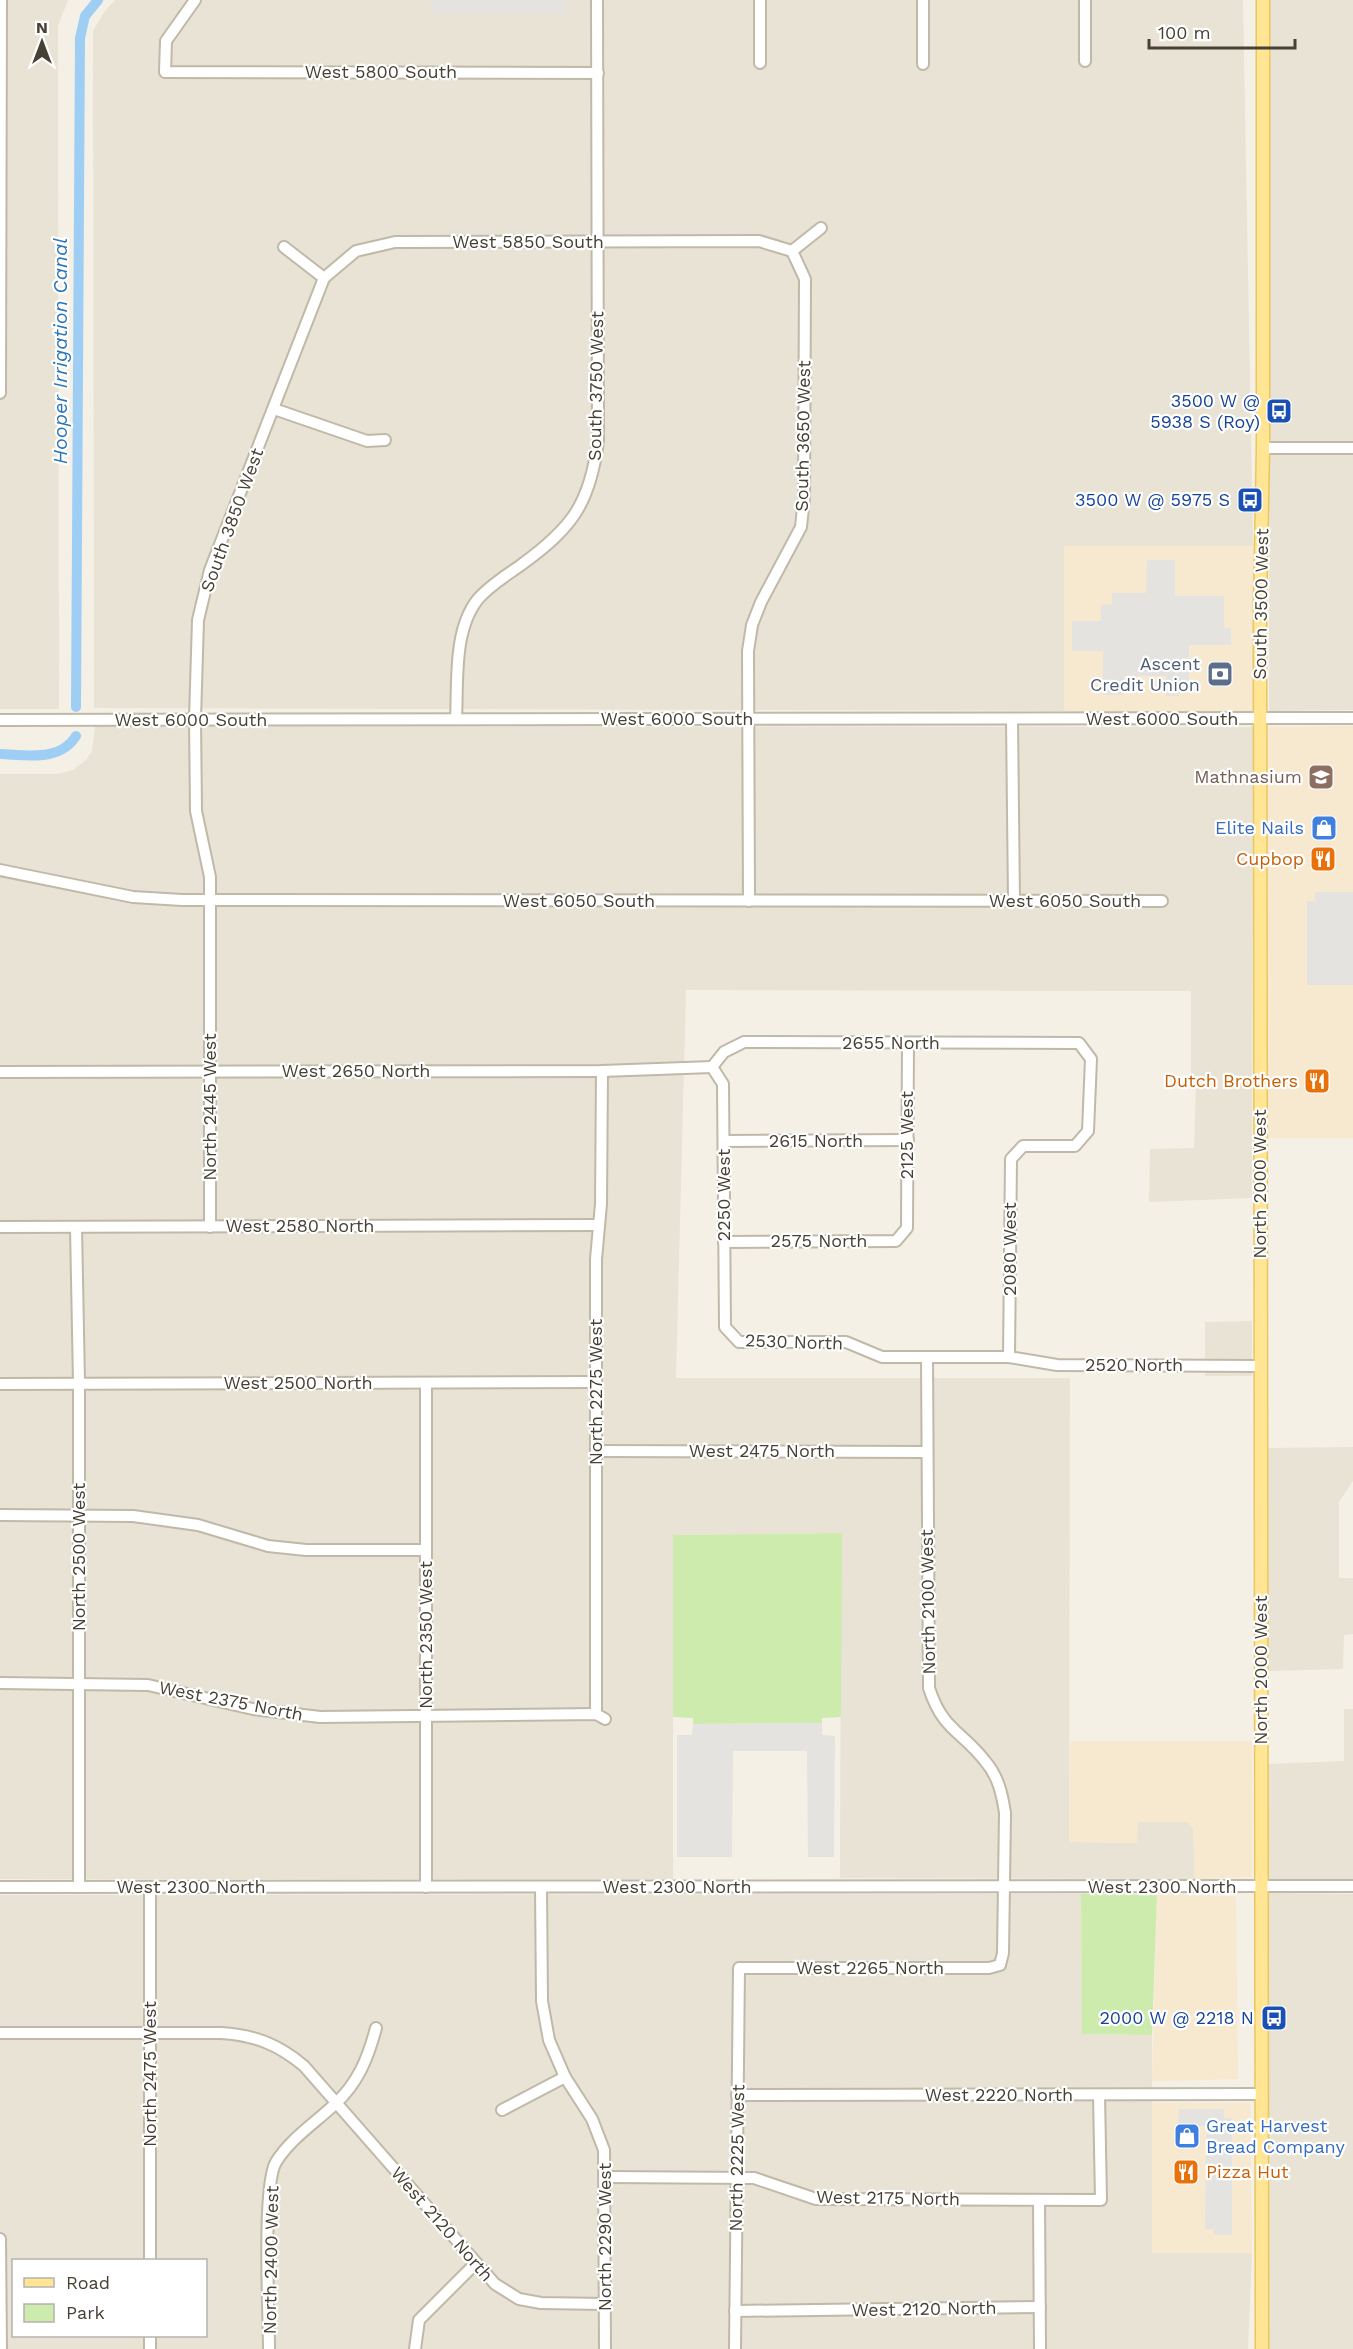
<svg xmlns="http://www.w3.org/2000/svg" width="1353" height="2349" font-family="'Work Sans',sans-serif">
<rect width="100%" height="100%" fill="#f4f0e6"/>
<g fill="#e8e3d4" fill-rule="evenodd">
<polygon points="0,0 68,0 58,26 59,709 0,709"/>
<polygon points="115,0 1243,0 1253,546 1065,546 1064,711 94,708 93,31 104,12"/>
<polygon points="1270,0 1353,0 1353,710 1269,711"/>
<polygon points="95,726 1253,727 1252,1198 1149,1202 1150,1149 1194,1148 1196,1081 1191,1076 1191,991 686,990 676,1378 1070,1378 1069,1842 1137,1843 1137,1822 1187,1822 1193,1828 1195,1879 840,1878 841,1533 673,1535 673,1879 0,1879 0,774 57,774 73,770 86,760 92,751"/>
<polygon points="1252,1321 1252,1376 1205,1376 1205,1322"/>
<polygon points="1353,1447 1353,1481 1339,1502 1339,1578 1353,1578 1353,1634 1344,1635 1343,1669 1268,1671 1268,1448"/>
<polygon points="1344,1709 1353,1709 1353,1879 1267,1879 1267,1764 1344,1761"/>
<polygon points="1269,1893 1353,1894 1353,2349 1268,2349"/>
<path d="M1081 1894 1082 2034 1152 2035V2252L1252 2253 1248 2349H0V1895ZM14 2260H206V2336H14Z"/>
</g>
<g fill="#f7e8d0">
<polygon points="1064,546 1253,546 1254,715 1064,711"/>
<polygon points="1353,726 1353,1138 1268,1138 1268,727"/>
<polygon points="1070,1741 1252,1741 1252,1877 1195,1879 1193,1829 1187,1822 1138,1822 1137,1843 1069,1842"/>
<polygon points="1157,1895 1236,1896 1238,2079 1152,2081"/>
<polygon points="1152,2103 1250,2103 1252,2253 1152,2253"/>
</g>
<g fill="#ccebad">
<polygon points="842,1533 841,1717 822,1718 822,1723 693,1724 693,1718 673,1717 673,1535"/>
<polygon points="1081,1894 1157,1895 1152,2035 1082,2034"/>
</g>
<g fill="#e5e3df">
<polygon points="421,0 565,0 565,14 432,14 432,0"/>
<polygon points="1147,560 1175,560 1175,596 1224,596 1224,628 1231,628 1231,645 1189,645 1189,681 1179,681 1179,696 1166,696 1166,676 1124,676 1123,695 1103,695 1103,651 1072,651 1072,621 1101,621 1101,605 1112,604 1112,593 1146,593"/>
<polygon points="1315,892 1353,892 1353,985 1307,985 1307,901 1315,901"/>
<polygon points="822,1723 822,1735 835,1736 834,1857 808,1857 807,1751 733,1751 732,1857 677,1857 677,1735 692,1735 693,1724"/>
<polygon points="1179,2109 1224,2109 1224,2118 1232,2118 1232,2235 1214,2235 1214,2229 1205,2229 1206,2134 1214,2134 1215,2126 1178,2126"/>
</g>
<g fill="none" stroke-linecap="round" stroke-linejoin="round">
<g stroke="#9fcef4" stroke-width="10">
<polyline points="76,707 80,38 85,16 98,0"/>
<path d="M0 754C27 755 60 762 76 736"/>
</g>
<g stroke="#c0b9a8" stroke-width="14">
<g id="minor">
<polyline points="195,0 166,41 165,72 598,73"/>
<polyline points="760,0 760,63"/>
<polyline points="923,0 923,64"/>
<polyline points="1085,0 1085,61"/>
<polyline points="284,247 324,278 356,251 395,242 759,241 792,251"/>
<polyline points="0,393 1,0"/>
<polyline points="274,409 367,441 385,440"/>
<polyline points="1263,448 1353,448"/>
<path d="M456 719C458 682 453 630 478 599 490 585 507 575 521 565 572 528 590 504 598 441L597 0"/>
<polyline points="1012,719 1014,901"/>
<polyline points="0,720 1353,718"/>
<polyline points="0,870 133,897 182,900 1162,901"/>
<polyline points="749,901 748,651 752,625 761,602 801,527 804,498 805,279 792,251 821,228"/>
<polyline points="712,1067 723,1084 725,1327 739,1342 846,1342 882,1357 1009,1357 1057,1365 1260,1366"/>
<polyline points="712,1067 724,1052 744,1042 1079,1043 1091,1059 1088,1131 1075,1146 1023,1146 1011,1159 1009,1357"/>
<polyline points="0,1072 602,1071 712,1067"/>
<polyline points="724,1141 908,1140"/>
<polyline points="0,1227 599,1225"/>
<polyline points="76,1227 79,1383 79,1887"/>
<polyline points="210,1227 210,877 196,811 195,719 198,620 210,570 324,278"/>
<polyline points="724,1242 896,1241 907,1228 908,1043"/>
<polyline points="426,1383 426,1887"/>
<polyline points="0,1384 596,1382"/>
<polyline points="596,1451 927,1452"/>
<polyline points="0,1515 133,1516 198,1525 268,1546 306,1550 426,1550"/>
<polyline points="0,1683 148,1685 253,1709 320,1717 596,1714 605,1719"/>
<polyline points="596,1714 596,1259 601,1204 602,1071"/>
<polyline points="0,1887 1353,1886"/>
<polyline points="150,1887 150,2260"/>
<polyline points="541,1887 542,2001 549,2040 565,2077 592,2119 604,2150 605,2349"/>
<path d="M0 2033H221C254 2035 278 2044 304 2066L495 2284 519 2299 541 2303 605 2304"/>
<polyline points="737,2095 1261,2094"/>
<polyline points="502,2110 565,2077"/>
<polyline points="606,2177 754,2178 816,2199 1101,2200 1099,2095"/>
<polyline points="1039,2200 1040,2349"/>
<polyline points="0,2239 1,2349"/>
<polyline points="735,2311 1040,2307"/>
<polyline points="150,2336 150,2349"/>
<path d="M269 2349C269 2313 262 2186 276 2162 291 2138 315 2123 335 2104 358 2083 368 2058 376 2028"/>
<polyline points="415,2349 419,2320 475,2264"/>
<path d="M735 2349 739 1968H989L1000 1965 1003 1953 1005 1813C1002 1793 998 1776 985 1761 961 1730 943 1731 929 1688L927 1357"/>
</g>
</g>
<g stroke="#eac65e" stroke-width="15">
<polyline id="major" points="1262,2349 1260,608 1263,448 1263,0"/>
</g>
<use href="#minor" stroke="#fff" stroke-width="10"/>
<use href="#major" stroke="#ffe594" stroke-width="12"/>
</g>
<defs>
<g id="bus-square" transform="scale(1.35)"><rect x="-9" y="-9" width="18" height="18" rx="4" fill="#1a4fb4" stroke="#fff"/><path d="M-5-6H5V4H4V6H2V4H-2V6H-4V4H-5ZM-3.5-4V0h7V-4ZM-3.5 1.2v1.5H-2V1.2ZM2 1.2v1.5H3.5V1.2Z" fill="#fff"/></g>
<g id="bank-square" transform="scale(1.35)"><rect x="-9" y="-9" width="18" height="18" rx="4" fill="#5c6f8a" stroke="#fff"/><path d="M-6-4H6V4H-6ZM0-2.3a2.3 2.3 0 1 0 0 4.6a2.3 2.3 0 1 0 0-4.6Z" fill="#fff"/></g>
<g id="school-square" transform="scale(1.35)"><rect x="-9" y="-9" width="18" height="18" rx="4" fill="#8d6e63" stroke="#fff"/><path d="M0-5L7-2L0 1L-7-2ZM-4 1L0 2.5L4 1V4Q0 6-4 4Z" fill="#fff"/></g>
<g id="shop-square" transform="scale(1.35)"><rect x="-9" y="-9" width="18" height="18" rx="4" fill="#3f7fe0" stroke="#fff"/><path d="M-5-2.5h2.3a2.7 3.5 0 0 1 5.4 0H5L5.5 6h-11ZM-1.5-2.5h3a1.5 2.3 0 0 0-3 0Z" fill="#fff"/></g>
<g id="restaurant-square" transform="scale(1.35)"><rect x="-9" y="-9" width="18" height="18" rx="4" fill="#e8710a" stroke="#fff"/><path d="M-5-6h1v4h1v-4h1v4h1v-4h1v5L-1.5 .5V6h-2V.5L-5-1ZM5-6V6H3V1.5H1.5Q1.5-4 5-6Z" fill="#fff"/></g>
</defs>
<g fill-rule="evenodd">
<use href="#bus-square" x="1279" y="411"/>
<use href="#bus-square" x="1250" y="500"/>
<use href="#bank-square" x="1220" y="674"/>
<use href="#school-square" x="1321" y="777"/>
<use href="#shop-square" x="1324" y="828"/>
<use href="#restaurant-square" x="1323" y="859"/>
<use href="#restaurant-square" x="1317" y="1081"/>
<use href="#bus-square" x="1274" y="2018"/>
<use href="#shop-square" x="1187" y="2136"/>
<use href="#restaurant-square" x="1186" y="2172"/>
</g>
<g text-anchor="middle" stroke-width="4.5" stroke-linejoin="round" paint-order="stroke">
<g font-size="18" fill="#474135" stroke="#fff">
<text x="381" y="78">West 5800 South</text>
<text x="528" y="248">West 5850 South</text>
<text transform="translate(596 386) rotate(-89)" y="6">South 3750 West</text>
<text transform="translate(803 436) rotate(-89)" y="6">South 3650 West</text>
<text transform="translate(232 520) rotate(-70)" y="6">South 3850 West</text>
<text transform="translate(1261 604) rotate(-89)" y="6">South 3500 West</text>
<text x="677" y="725">West 6000 South</text>
<text x="1162" y="725">West 6000 South</text>
<text x="191" y="726">West 6000 South</text>
<text x="579" y="907">West 6050 South</text>
<text x="1065" y="907">West 6050 South</text>
<text x="891" y="1049">2655 North</text>
<text x="356" y="1077">West 2650 North</text>
<text transform="translate(210 1107) rotate(-90)" y="6">North 2445 West</text>
<text transform="translate(907 1135) rotate(-90)" y="6">2125 West</text>
<text x="816" y="1147">2615 North</text>
<text transform="translate(1260 1184) rotate(-90)" y="6">North 2000 West</text>
<text transform="translate(724 1195) rotate(-90)" y="6">2250 West</text>
<text x="300" y="1232">West 2580 North</text>
<text x="819" y="1247">2575 North</text>
<text transform="translate(1010 1249) rotate(-90)" y="6">2080 West</text>
<text transform="translate(794 1342) rotate(2)" y="6">2530 North</text>
<text x="1134" y="1371">2520 North</text>
<text x="298" y="1389">West 2500 North</text>
<text transform="translate(596 1392) rotate(-90)" y="6">North 2275 West</text>
<text x="762" y="1457">West 2475 North</text>
<text transform="translate(79 1557) rotate(-90)" y="6">North 2500 West</text>
<text transform="translate(928 1602) rotate(-91)" y="6">North 2100 West</text>
<text transform="translate(426 1635) rotate(-90)" y="6">North 2350 West</text>
<text transform="translate(1261 1670) rotate(-90)" y="6">North 2000 West</text>
<text transform="translate(231 1701) rotate(11)" y="6">West 2375 North</text>
<text x="191" y="1893">West 2300 North</text>
<text x="677" y="1893">West 2300 North</text>
<text x="1162" y="1893">West 2300 North</text>
<text x="870" y="1974">West 2265 North</text>
<text transform="translate(150 2074) rotate(-90)" y="6">North 2475 West</text>
<text x="999" y="2101">West 2220 North</text>
<text transform="translate(737 2158) rotate(-89)" y="6">North 2225 West</text>
<text transform="translate(888 2198) rotate(1)" y="6">West 2175 North</text>
<text transform="translate(442 2224) rotate(49)" y="6">West 2120 North</text>
<text transform="translate(605 2237) rotate(-90)" y="6">North 2290 West</text>
<text transform="translate(271 2260) rotate(-89)" y="6">North 2400 West</text>
<text transform="translate(924 2309) rotate(-1)" y="6">West 2120 North</text>
</g>
<g font-size="18" fill="#164399" stroke="#fff" text-anchor="end">
<text x="1260" y="407">3500 W @<tspan x="1260" dy="21">5938 S (Roy)</tspan></text>
<text x="1230" y="506">3500 W @ 5975 S</text>
<text x="1254" y="2024">2000 W @ 2218 N</text>
</g>
<g font-size="18" fill="#4e5e75" stroke="#fff" text-anchor="end">
<text x="1200" y="670">Ascent<tspan x="1200" dy="21">Credit Union</tspan></text>
</g>
<g font-size="18" fill="#785e54" stroke="#fff" text-anchor="end">
<text x="1302" y="783">Mathnasium</text>
</g>
<g font-size="18" fill="#366cbe" stroke="#fff" text-anchor="end">
<text x="1304" y="834">Elite Nails</text>
<text x="1206" y="2132" text-anchor="start">Great Harvest<tspan x="1206" dy="21">Bread Company</tspan></text>
</g>
<g font-size="18" fill="#c56008" stroke="#fff" text-anchor="end">
<text x="1304" y="865">Cupbop</text>
<text x="1298" y="1087">Dutch Brothers</text>
<text x="1206" y="2178" text-anchor="start">Pizza Hut</text>
</g>
<g font-size="20" font-style="italic" fill="#2876b9" stroke="#fff">
<text transform="translate(60 351) rotate(-90)" y="7">Hooper Irrigation Canal</text>
</g>
</g>
<rect x="12" y="2259" width="195" height="78" fill="#ffffff" stroke="#b5b3ae" stroke-width="1.5"/>
<rect x="24" y="2278" width="30" height="9" fill="#ffe594" stroke="#b5b3ae" stroke-width="1.5"/>
<text x="66" y="2289" font-size="18" fill="#474135">Road</text>
<rect x="24" y="2304" width="30" height="18" fill="#ccebad" stroke="#b5b3ae" stroke-width="1.5"/>
<text x="66" y="2319" font-size="18" fill="#474135">Park</text>
<g transform="translate(42 42)" stroke="#ffffff" stroke-width="4.5" paint-order="stroke">
<path d="M0-4.5L10 22L0 15L-10 22Z" fill="#474135"/>
<text y="-9" font-size="16" font-weight="bold" text-anchor="middle" fill="#474135">N</text>
</g>
<path d="M1149 39v9h146v-9" fill="none" stroke="#474135" stroke-width="3"/>
<text x="1158" y="39" font-size="18" fill="#474135" stroke="#ffffff" stroke-width="4.5" paint-order="stroke">100 m</text>
</svg>
